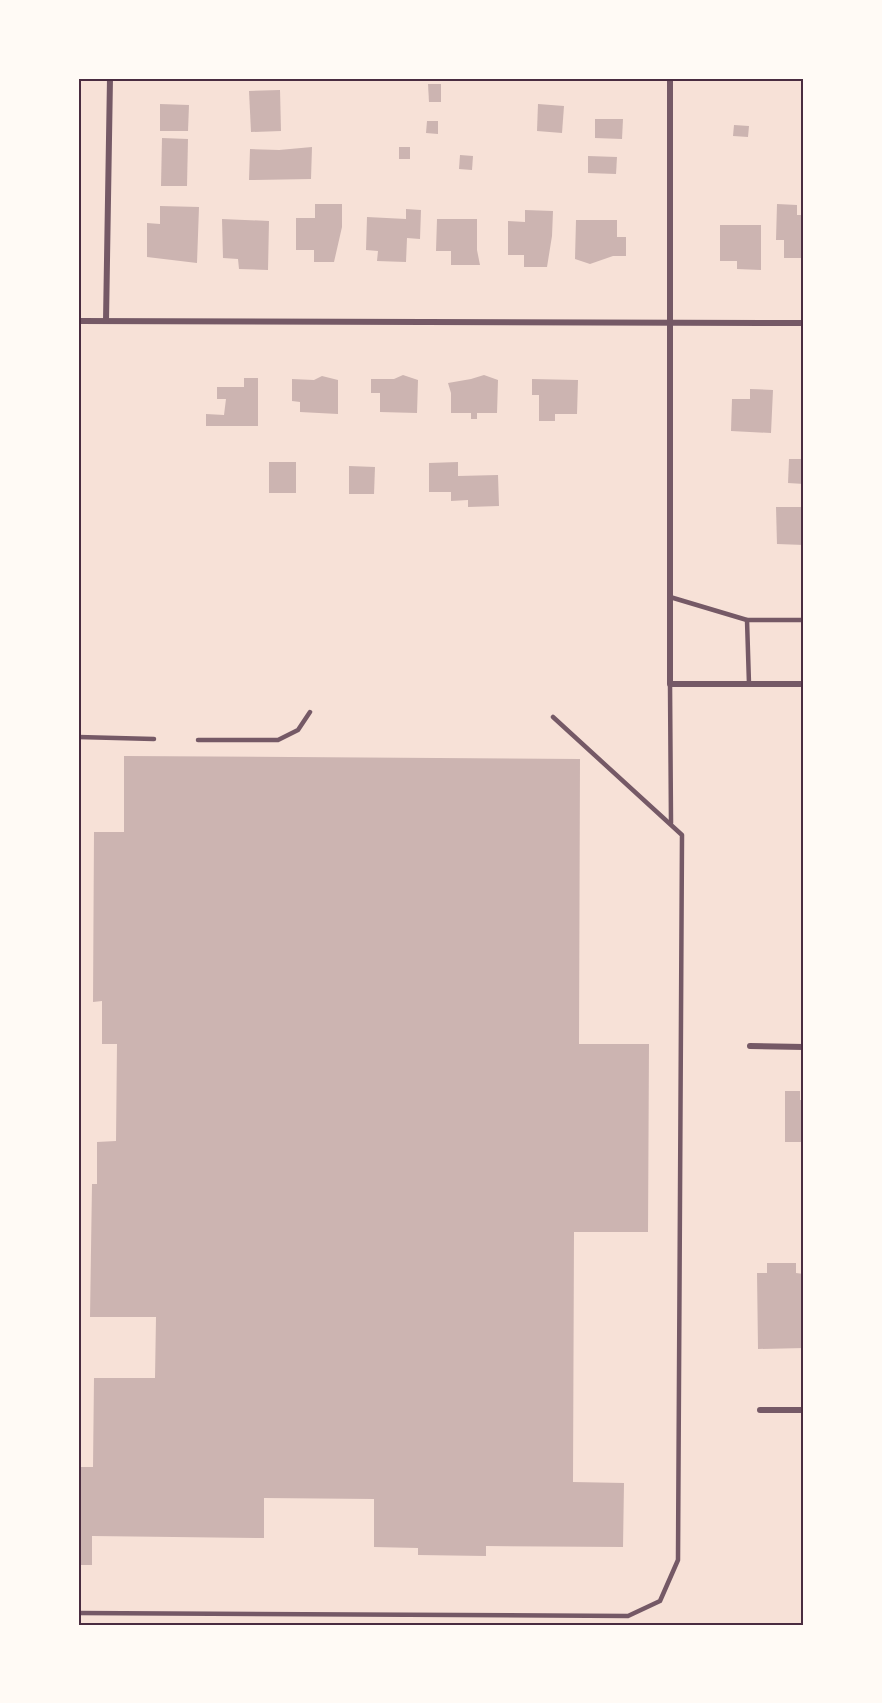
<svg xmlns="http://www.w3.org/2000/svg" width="882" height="1703" font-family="Quicksand,sans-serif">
<rect width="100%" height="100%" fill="#f7e1d7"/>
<g fill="#ccb4b1">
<polygon points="428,84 441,84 441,102 429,102"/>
<polygon points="280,90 281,131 251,132 249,91"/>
<polygon points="160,104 189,105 188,131 160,131"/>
<polygon points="538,104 564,106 562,133 537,131"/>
<polygon points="595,119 623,119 622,139 595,138"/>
<polygon points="427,121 438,121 438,134 426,133"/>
<polygon points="734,125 749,126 748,137 733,136"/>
<polygon points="162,138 188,139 187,186 161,186"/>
<polygon points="312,147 311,179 249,180 250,149 279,150"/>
<rect x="399" y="147" width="11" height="12"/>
<polygon points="460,155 473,156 472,170 459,169"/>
<polygon points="588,156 617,157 616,174 588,173"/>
<polygon points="315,204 342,204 342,227 334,262 314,262 314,250 296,250 296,218 315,218"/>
<polygon points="777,204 797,205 797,215 804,215 804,258 784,258 784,240 776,240"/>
<polygon points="160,206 199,207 197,263 147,257 147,223 160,224"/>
<polygon points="406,209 421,210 420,239 407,238 406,262 377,261 378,251 366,250 367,217 406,219"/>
<polygon points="525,210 553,211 552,236 547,267 524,267 524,255 508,255 508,221 525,222"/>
<polygon points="222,219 269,221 268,270 239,269 238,259 223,258"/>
<polygon points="437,219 477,219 477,250 480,265 451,265 451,251 436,251"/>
<polygon points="576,220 617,220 617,237 626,237 626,256 613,256 590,264 575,259"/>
<polygon points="720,225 761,225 761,270 737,269 737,261 720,261"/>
<polygon points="403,375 418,380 417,413 380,412 380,393 371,393 371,379 394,379"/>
<polygon points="484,375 498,380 497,413 477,413 477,419 471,419 471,413 451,413 451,393 448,383 471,379"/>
<polygon points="322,376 338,380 338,414 300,412 300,402 292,401 292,379 314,380"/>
<polygon points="244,378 258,378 258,426 206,426 206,414 224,415 226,399 217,399 217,387 244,387"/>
<polygon points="532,379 578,380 577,414 555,414 555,421 539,421 539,395 532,395"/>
<polygon points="750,389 773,390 771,433 731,431 732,399 750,399"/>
<polygon points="789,459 804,459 804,484 788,483"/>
<rect x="269" y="462" width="27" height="31"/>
<polygon points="458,462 458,476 498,475 499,506 468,507 468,500 451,501 451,492 429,492 429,463"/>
<polygon points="349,466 375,467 374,494 349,494"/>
<polygon points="776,507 804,507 804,545 777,544"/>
<polygon points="124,756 580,759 579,1044 649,1044 648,1232 574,1232 573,1482 624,1483 623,1547 486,1546 486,1556 418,1555 418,1548 374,1547 374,1499 264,1498 264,1538 92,1536 92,1565 78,1565 78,1467 93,1467 94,1378 155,1378 156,1317 90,1317 92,1184 97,1184 97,1142 116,1141 117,1044 102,1044 102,1001 93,1002 94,832 124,832"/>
<polygon points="785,1091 800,1091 800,1100 804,1100 804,1142 785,1142"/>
<polygon points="767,1263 796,1263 796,1273 804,1274 804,1348 758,1349 757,1273 767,1273"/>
</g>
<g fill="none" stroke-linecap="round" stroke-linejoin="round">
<g stroke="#755966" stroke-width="4.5">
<polyline points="670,597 747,620 804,620"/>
<polyline points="747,620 749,684"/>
<polyline points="670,684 671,823"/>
<polyline points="78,737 154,739"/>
<polyline points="198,740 278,740 298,730 310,712"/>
<polyline points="78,1613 628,1616 660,1601 678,1560 682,835 553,717"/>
</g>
<g stroke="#755966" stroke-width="6">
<polyline points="670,78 670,684 804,684"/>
<polyline points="78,321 804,323"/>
<polyline points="106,321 110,78"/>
<polyline points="750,1046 804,1047"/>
<polyline points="760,1410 804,1410"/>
</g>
</g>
<rect width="882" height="1703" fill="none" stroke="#fffaf5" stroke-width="159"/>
<rect x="80" y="80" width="722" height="1544" fill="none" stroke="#4a2c40" stroke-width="2"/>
</svg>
